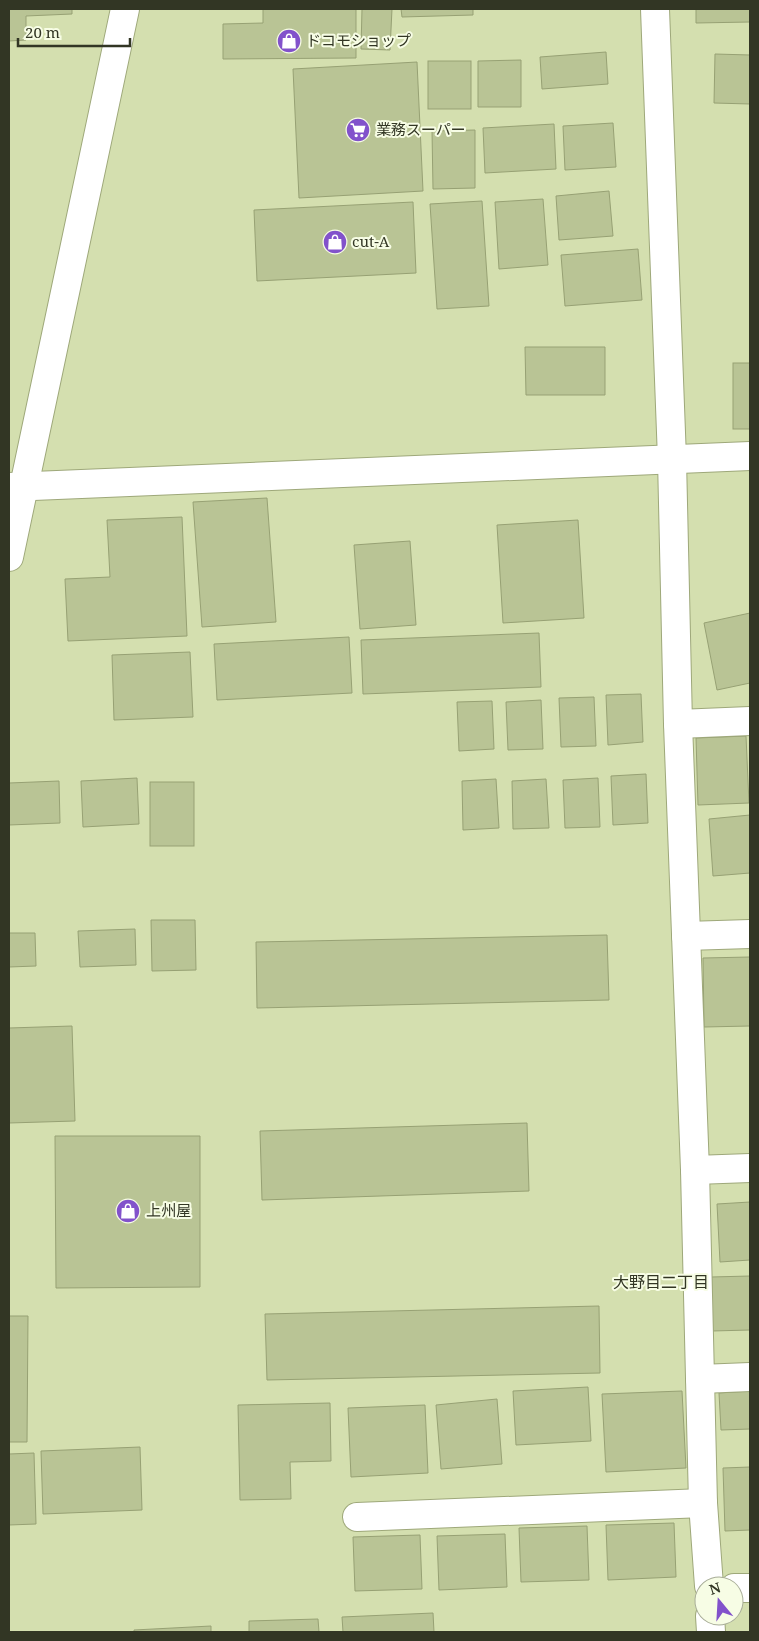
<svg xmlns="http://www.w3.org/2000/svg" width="759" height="1641" font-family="'Noto Serif','Noto Sans JP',serif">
<rect width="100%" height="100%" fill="#d4dfaf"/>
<g fill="#b9c495" stroke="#97a174">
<polygon points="9,9 72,9 72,14 26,16 26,40 9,41"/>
<polygon points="263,9 356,9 356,58 223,59 223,24 263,23"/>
<polygon points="362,9 392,9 390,50 361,49"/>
<polygon points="401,9 473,9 473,15 402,17"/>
<polygon points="696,9 750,9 750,22 696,23"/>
<polygon points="606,52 608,84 542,89 540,57"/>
<polygon points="715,54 750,55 750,104 714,103"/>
<polygon points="521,60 521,107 478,107 478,61"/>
<rect x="428" y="61" width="43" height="48"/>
<polygon points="417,62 423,191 299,198 293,69"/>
<polygon points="613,123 616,167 565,170 563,126"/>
<polygon points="554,124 556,169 485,173 483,128"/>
<polygon points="475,130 475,188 433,189 432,131"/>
<polygon points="609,191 613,236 559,240 556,196"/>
<polygon points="543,199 548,265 499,269 495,202"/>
<polygon points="482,201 489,306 437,309 430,204"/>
<polygon points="413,202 416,273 257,281 254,210"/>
<polygon points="638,249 642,300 565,306 561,255"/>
<polygon points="525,347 605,347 605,395 526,395"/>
<rect x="733" y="363" width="17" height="66"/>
<polygon points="267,498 276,622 202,627 193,502"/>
<polygon points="182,517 187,636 68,641 65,579 110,577 107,520"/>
<polygon points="578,520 584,618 503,623 497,525"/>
<polygon points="410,541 416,625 360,629 354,545"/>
<polygon points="750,613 750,683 717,690 704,623"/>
<polygon points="539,633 541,687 363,694 361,640"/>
<polygon points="349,637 352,693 217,700 214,644"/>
<polygon points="190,652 193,717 114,720 112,655"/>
<polygon points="641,694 643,742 608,745 606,695"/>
<polygon points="594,697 596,746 561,747 559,698"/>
<polygon points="541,700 543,749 508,750 506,702"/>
<polygon points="492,701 494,749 459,751 457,702"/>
<polygon points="746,736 749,803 698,805 696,738"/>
<polygon points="646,774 648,823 613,825 611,776"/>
<polygon points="137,778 139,824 83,827 81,781"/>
<polygon points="598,778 600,827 565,828 563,780"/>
<polygon points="496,779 499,828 463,830 462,781"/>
<polygon points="546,779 549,828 513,829 512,781"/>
<polygon points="59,781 60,823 9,825 9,783"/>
<rect x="150" y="782" width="44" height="64"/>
<polygon points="750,815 750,873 713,876 709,819"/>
<polygon points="151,920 195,920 196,970 152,971"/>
<polygon points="135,929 136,965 80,967 78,931"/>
<polygon points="9,933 35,933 36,966 9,967"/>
<polygon points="607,935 609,1000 257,1008 256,942"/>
<polygon points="750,957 750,1026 704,1027 703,958"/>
<polygon points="72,1026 75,1121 9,1123 9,1028"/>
<polygon points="527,1123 529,1191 262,1200 260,1131"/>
<polygon points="55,1136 200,1136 200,1287 56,1288"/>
<polygon points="750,1202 750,1260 720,1262 717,1204"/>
<polygon points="750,1276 750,1330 712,1331 711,1277"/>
<polygon points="599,1306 600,1373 267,1380 265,1314"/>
<polygon points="9,1316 28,1316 27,1442 9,1442"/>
<polygon points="588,1387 591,1441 516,1445 513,1391"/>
<polygon points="682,1391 686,1468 606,1472 602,1394"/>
<polygon points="750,1391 750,1429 721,1430 719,1393"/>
<polygon points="497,1399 502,1464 441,1469 436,1405"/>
<polygon points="330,1403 331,1461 290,1462 291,1499 240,1500 238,1405"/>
<polygon points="425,1405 428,1473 351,1477 348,1408"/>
<polygon points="140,1447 142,1510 43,1514 41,1451"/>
<polygon points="34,1453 36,1524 9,1525 9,1454"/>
<polygon points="750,1467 750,1530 725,1531 723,1468"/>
<polygon points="674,1523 676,1577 608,1580 606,1525"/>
<polygon points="587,1526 589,1580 521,1582 519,1528"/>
<polygon points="505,1534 507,1587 439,1590 437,1536"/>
<polygon points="420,1535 422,1589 355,1591 353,1537"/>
<polygon points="433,1613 434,1632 343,1632 342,1617"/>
<polygon points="318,1619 319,1632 249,1632 249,1621"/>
<polygon points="211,1626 211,1632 134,1632 134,1630"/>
</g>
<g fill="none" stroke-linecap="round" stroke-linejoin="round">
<g stroke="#9ea87a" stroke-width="30">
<g id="minor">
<polyline points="655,9 672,459 678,724 695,1170 703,1503 709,1586"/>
<polyline points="9,487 750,456"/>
<polyline points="9,557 125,9"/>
<polyline points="678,724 750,721"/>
<polyline points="686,936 750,934"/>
<polyline points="695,1170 750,1168"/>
<polyline points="700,1379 750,1377"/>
<polyline points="357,1517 703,1503"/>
<polyline points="734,1588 750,1588"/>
<polyline points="710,1616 711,1632"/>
</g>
</g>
<use href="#minor" stroke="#fff" stroke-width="28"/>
</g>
<defs>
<g id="shop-disc" transform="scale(1.25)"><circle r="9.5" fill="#8252cb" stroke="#f7fde5"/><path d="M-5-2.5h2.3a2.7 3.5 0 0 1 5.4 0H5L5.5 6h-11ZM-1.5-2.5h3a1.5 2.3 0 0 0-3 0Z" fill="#fff"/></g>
<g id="supermarket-disc" transform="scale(1.25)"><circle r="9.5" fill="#8252cb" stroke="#f7fde5"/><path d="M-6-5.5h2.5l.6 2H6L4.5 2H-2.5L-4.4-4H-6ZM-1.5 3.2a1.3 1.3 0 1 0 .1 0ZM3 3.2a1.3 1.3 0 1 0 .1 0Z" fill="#fff"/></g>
</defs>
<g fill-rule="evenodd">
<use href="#shop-disc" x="289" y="41"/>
<use href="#supermarket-disc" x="358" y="130"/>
<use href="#shop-disc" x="335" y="242"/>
<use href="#shop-disc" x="128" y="1211"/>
</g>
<g text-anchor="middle" stroke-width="4" stroke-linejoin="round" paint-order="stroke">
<g font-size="15" fill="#323624" stroke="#f7fde5" text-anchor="start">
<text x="306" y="46">ドコモショップ</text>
<text x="376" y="135">業務スーパー</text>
<text x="352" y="247">cut-A</text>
<text x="146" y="1216">上州屋</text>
</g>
<g font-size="16" fill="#323624" stroke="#f7fde5">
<text x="661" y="1288">大野目二丁目</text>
</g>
</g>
<rect width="759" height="1641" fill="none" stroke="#323624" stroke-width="20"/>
<g transform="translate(719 1601) rotate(342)"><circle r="24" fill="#f7fde5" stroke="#a8ad98"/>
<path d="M0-4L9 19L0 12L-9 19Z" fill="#8252cb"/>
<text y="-8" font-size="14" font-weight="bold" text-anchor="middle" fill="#323624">N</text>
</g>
<path d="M18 38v8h112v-8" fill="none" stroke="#323624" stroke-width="2.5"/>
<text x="25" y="38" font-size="15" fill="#323624" stroke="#f7fde5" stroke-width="4" paint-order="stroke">20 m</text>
</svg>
